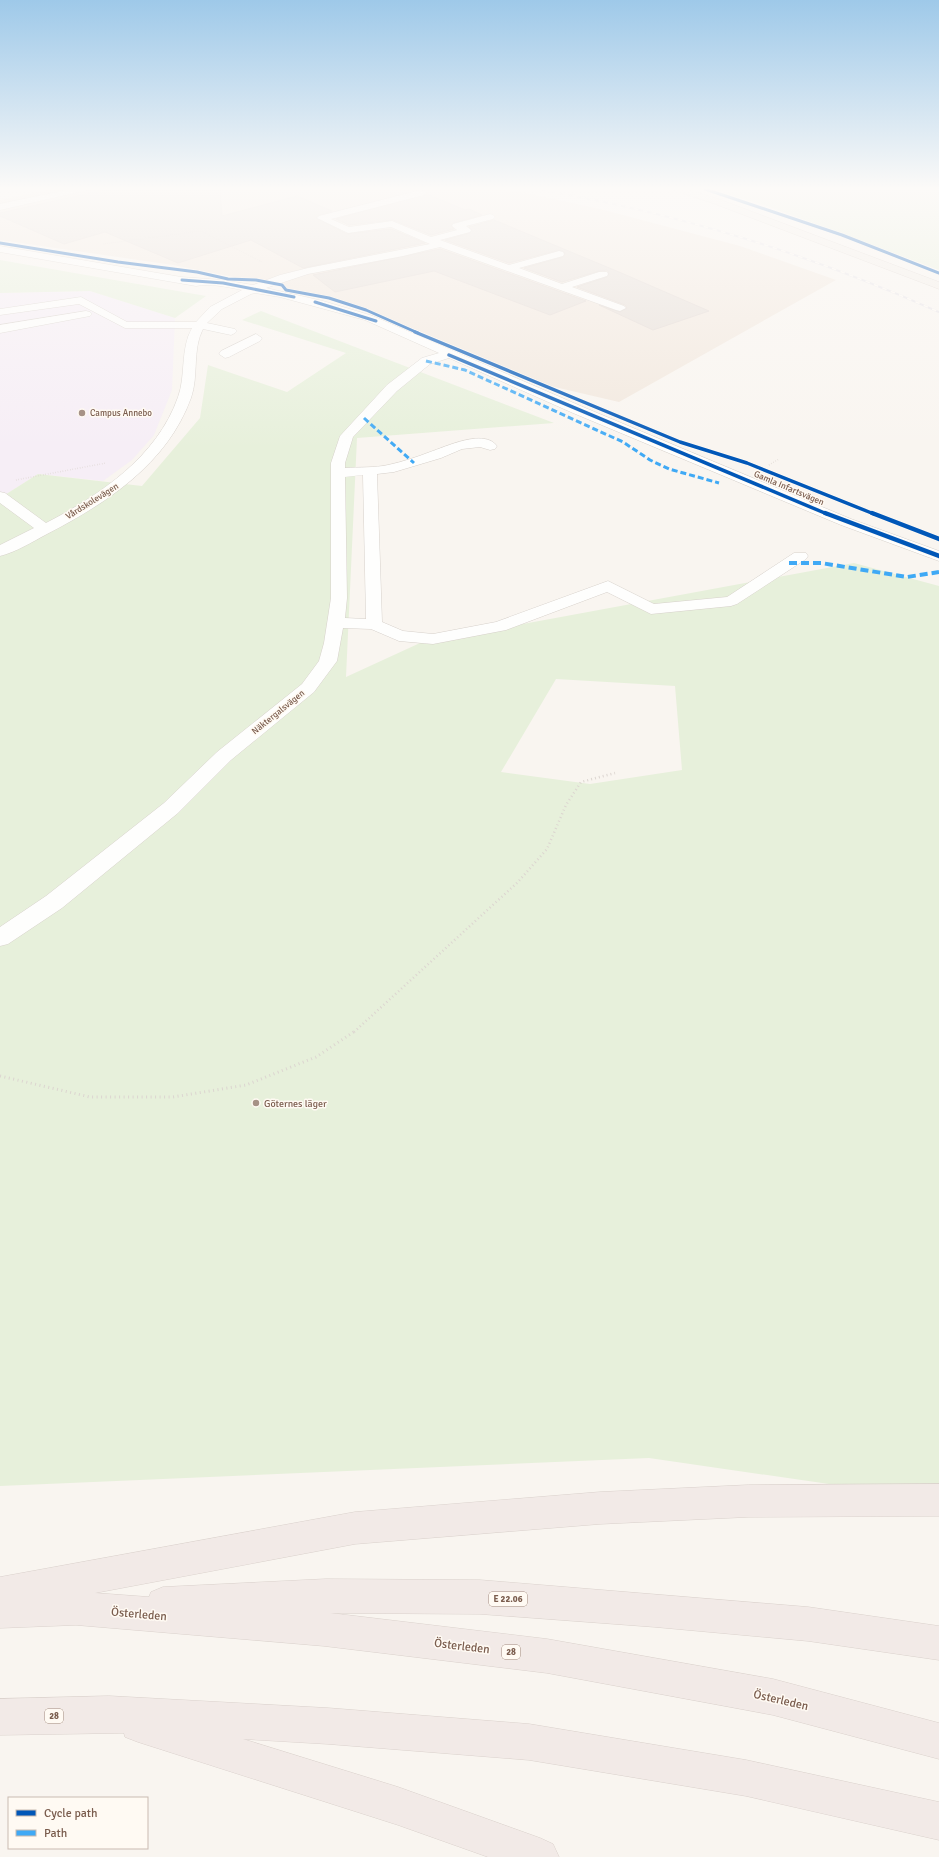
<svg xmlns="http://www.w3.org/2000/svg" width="939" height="1857" font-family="Signika,sans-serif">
<rect width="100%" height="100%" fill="#f9f5f0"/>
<polygon fill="#f2e8de" points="51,189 494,189 527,193 604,210 740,246 836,280 619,402 546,385 378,314 283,287 173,265 0,240 0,200"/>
<polygon fill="#f6eef6" points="90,291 175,318 172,390 154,435 132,460 103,481 38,474 0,498 0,293"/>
<g fill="#e7f0db" fill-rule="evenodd">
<polygon points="711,189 939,189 939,270 767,206"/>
<polygon points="0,260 206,296 175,318 90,291 0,293"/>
<path d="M261 311 554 423 357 438 346 677 420 643 854 563 939 586V1500L649 1458 0 1486V498L38 474 142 486 200 418 208 365 287 392 346 353 242 320ZM556 679 675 686 682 770 590 784 501 772Z"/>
</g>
<g fill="#e6ded7" stroke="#e2d8d2">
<polygon points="109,189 220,189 222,216 297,196 332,211 319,215 316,218 347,234 391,229 425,243 303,268 251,240 178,263 105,232 64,244 0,216 0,213"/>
<polygon points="427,194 465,210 469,209 482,215 453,223 451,226 454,229 431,235 393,220 349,225 336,219"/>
<polygon points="494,220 619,272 709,311 653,330 599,305 620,312 627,308 625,305 577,287 607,277 609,273 607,270 599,271 562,282 524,268 563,257 565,253 563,251 559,250 509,263 445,240 470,233 472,230 469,227"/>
<polygon points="440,249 586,301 550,315 434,271 335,292 313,275"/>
</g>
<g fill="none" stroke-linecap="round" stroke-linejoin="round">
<g stroke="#d7d1cb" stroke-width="1">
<g id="minor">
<polygon points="72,189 92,189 0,210 0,204"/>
<path d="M421 190 426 193 424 195 331 219 349 227 392 221 431 237 457 230 452 226 453 224 490 214 493 215 495 217 493 219 466 226 471 230 470 232 440 240 509 265 559 251 563 252 564 254 563 256 519 268 562 284 599 272H607L608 274 607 276 572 287 624 306 626 308 620 311 616 310 440 247 403 256 308 274 266 288 323 301 373 316 583 407 851 519 939 551V561L841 525 573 413 449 358 430 364 397 391 353 437 345 463V468C359 467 375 468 388 465 402 462 417 457 430 452 445 447 484 428 497 446L495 449 490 450 480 447 462 449 441 458 394 472 377 474 382 622 403 631 433 634 496 622 608 581 654 604 727 597 794 553H806L808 556 806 559 737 604 731 606 651 614 607 592 506 630 433 644 399 641 371 629 343 628 337 661 314 692 231 760 178 813 62 908 8 944 0 946V927L46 896 164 803 217 752 302 684 319 661 324 643 331 598V463L340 436 387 385 422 358 439 353 365 320 280 297 255 293 251 294 222 309 207 323 235 329 237 331 235 333 231 335 203 329C192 350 199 376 191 398 167 464 107 503 47 534 32 542 16 552 0 556V545L34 528 0 503V492L5 493 46 523C100 495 157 457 178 397 186 375 180 349 192 328H125L79 304 0 315V309L81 297 127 322H196L210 307 242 290C227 287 210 283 196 286L0 252V246L181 277 223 280 253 285 280 275 308 268 430 244 391 227 348 233 317 218 319 216ZM363 475 366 619 345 618 347 598 345 477Z"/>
<polygon points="86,311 90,312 92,314 90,316 0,333 0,325"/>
<polygon points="256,334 262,338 260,341 229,357 225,358 219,354 221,351"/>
</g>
</g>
<g stroke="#dad1cc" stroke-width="1">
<polygon id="major" points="671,189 686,189 721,200 939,282 939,289 715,204"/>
</g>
<g stroke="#dad1cc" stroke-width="1">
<g id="highway">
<polygon points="939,1484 939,1516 748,1517 600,1524 355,1544 95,1593 149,1597 151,1592 163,1587 326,1579 480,1580 808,1607 939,1626 939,1660 808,1641 655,1627 480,1614 330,1613 547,1639 773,1679 939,1723 939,1759 773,1715 547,1673 324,1646 76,1625 0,1628 0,1577 355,1512 600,1492 748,1485"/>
<polygon points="109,1696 328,1708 529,1724 746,1760 939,1802 939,1840 746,1796 529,1760 328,1744 243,1739 398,1787 540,1838 553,1844 559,1857 488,1857 398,1825 138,1742 125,1737 124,1733 0,1735 0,1699"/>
</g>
</g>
<polyline stroke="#dcd5d0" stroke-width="1" stroke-dasharray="0.5 1.5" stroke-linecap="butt" points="103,244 201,231 262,262"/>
<g stroke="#dcd5d0" stroke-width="1.5" stroke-dasharray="0.5 2" stroke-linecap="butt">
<polyline points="769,465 779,459"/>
<polyline points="16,480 106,463"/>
</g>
<polyline stroke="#dcd5d0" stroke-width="2.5" stroke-dasharray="1 3" stroke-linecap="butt" points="354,1032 518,882 547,849 566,805 581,782 615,773"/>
<polyline stroke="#dcd5d0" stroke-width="3" stroke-dasharray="1 3.5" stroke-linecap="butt" points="0,1076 90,1097 173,1097 246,1085 316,1057 355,1031"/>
<use href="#minor" fill="#fefefd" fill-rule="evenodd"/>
<use href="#major" fill="#f3eee8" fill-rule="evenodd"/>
<use href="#highway" fill="#f2eae7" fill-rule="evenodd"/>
<g stroke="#e6e3e7" stroke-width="2">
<path id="rail" d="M537 189C681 214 806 253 939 312"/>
</g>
<use href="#rail" stroke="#fffaf3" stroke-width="1.5" stroke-dasharray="4.5" stroke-linecap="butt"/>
<g stroke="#3fa9f5" stroke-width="3" stroke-dasharray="6 3" stroke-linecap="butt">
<polyline points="426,361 465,370 623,442 650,460 669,469 719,483"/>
<polyline points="364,418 414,463"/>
</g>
<polyline stroke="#3fa9f5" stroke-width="4" stroke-dasharray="8 4" stroke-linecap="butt" points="789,563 821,563 907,577 939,572"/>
<g stroke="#fffaf3" stroke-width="4">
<g id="cycleway-far2">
<polyline points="705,189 842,235 939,273"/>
<polyline points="0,243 118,262 197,272 228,279 256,280 282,285 286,290 329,298 366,310 418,333"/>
<polyline points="182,280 223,283 294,297"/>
<polyline points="315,302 376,321"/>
</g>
</g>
<g stroke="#fffaf3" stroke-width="5">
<g id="cycleway-far1">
<polyline points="415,332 680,442 747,463 874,514"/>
<polyline points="449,355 827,514"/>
</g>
</g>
<g stroke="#fffaf3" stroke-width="6">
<g id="cycleway">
<polyline points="825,513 939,556"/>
<polyline points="872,513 939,539"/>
</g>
</g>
<use href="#cycleway-far2" stroke="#0057b8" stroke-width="3"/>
<use href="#cycleway-far1" stroke="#0057b8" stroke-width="3.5"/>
<use href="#cycleway" stroke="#0057b8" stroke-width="4.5"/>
</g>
<linearGradient id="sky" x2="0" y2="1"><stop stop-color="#9ec9e9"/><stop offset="0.42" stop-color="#fcfaf8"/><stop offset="1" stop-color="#fcfaf8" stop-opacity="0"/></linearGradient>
<rect width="939" height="449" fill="url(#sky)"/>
<g fill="#a69286" stroke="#fffaf3" stroke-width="1.5">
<circle cx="82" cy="413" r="4"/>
<circle cx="256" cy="1103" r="4"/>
</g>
<g text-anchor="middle" stroke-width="3" stroke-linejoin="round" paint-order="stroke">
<g font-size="9" fill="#7a5c4d" stroke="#fffaf3" text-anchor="start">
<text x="90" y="416">Campus Annebo</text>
</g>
<g font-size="9" fill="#7a5c4d" stroke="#fffaf3">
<text transform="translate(789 488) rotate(23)" y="3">Gamla Infartsvägen</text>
<text transform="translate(92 501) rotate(-32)" y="3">Vårdskolevägen</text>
<text transform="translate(278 712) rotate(-39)" y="3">Näktergalsvägen</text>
</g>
<g fill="#fffaf3" stroke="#a28b7f" stroke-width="1">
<rect x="489" y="1592" width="38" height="14" rx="3"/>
<rect x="502" y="1645" width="18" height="14" rx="3"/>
<rect x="45" y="1709" width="18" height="14" rx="3"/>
</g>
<g font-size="9" font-weight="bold" fill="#7a5c4d">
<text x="508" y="1602">E 22.06</text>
<text x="511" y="1655">28</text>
<text x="54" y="1719">28</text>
</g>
<g font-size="10" fill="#7a5c4d" stroke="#fffaf3" text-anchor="start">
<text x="264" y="1107">Göternes läger</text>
</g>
<g font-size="12" fill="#7a5c4d" stroke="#fffaf3">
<text transform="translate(139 1614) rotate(5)" y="4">Österleden</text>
<text transform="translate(462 1646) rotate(7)" y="4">Österleden</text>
<text transform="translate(781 1700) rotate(13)" y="4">Österleden</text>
</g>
</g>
<rect x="8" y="1797" width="140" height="52" fill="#fffaf3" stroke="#cabbb1"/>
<rect x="16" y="1810" width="20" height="6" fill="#0057b8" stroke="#cabbb1"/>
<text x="44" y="1817" font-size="12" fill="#7a5c4d">Cycle path</text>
<rect x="16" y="1830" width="20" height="6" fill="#3fa9f5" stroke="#cabbb1"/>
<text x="44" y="1837" font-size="12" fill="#7a5c4d">Path</text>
</svg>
